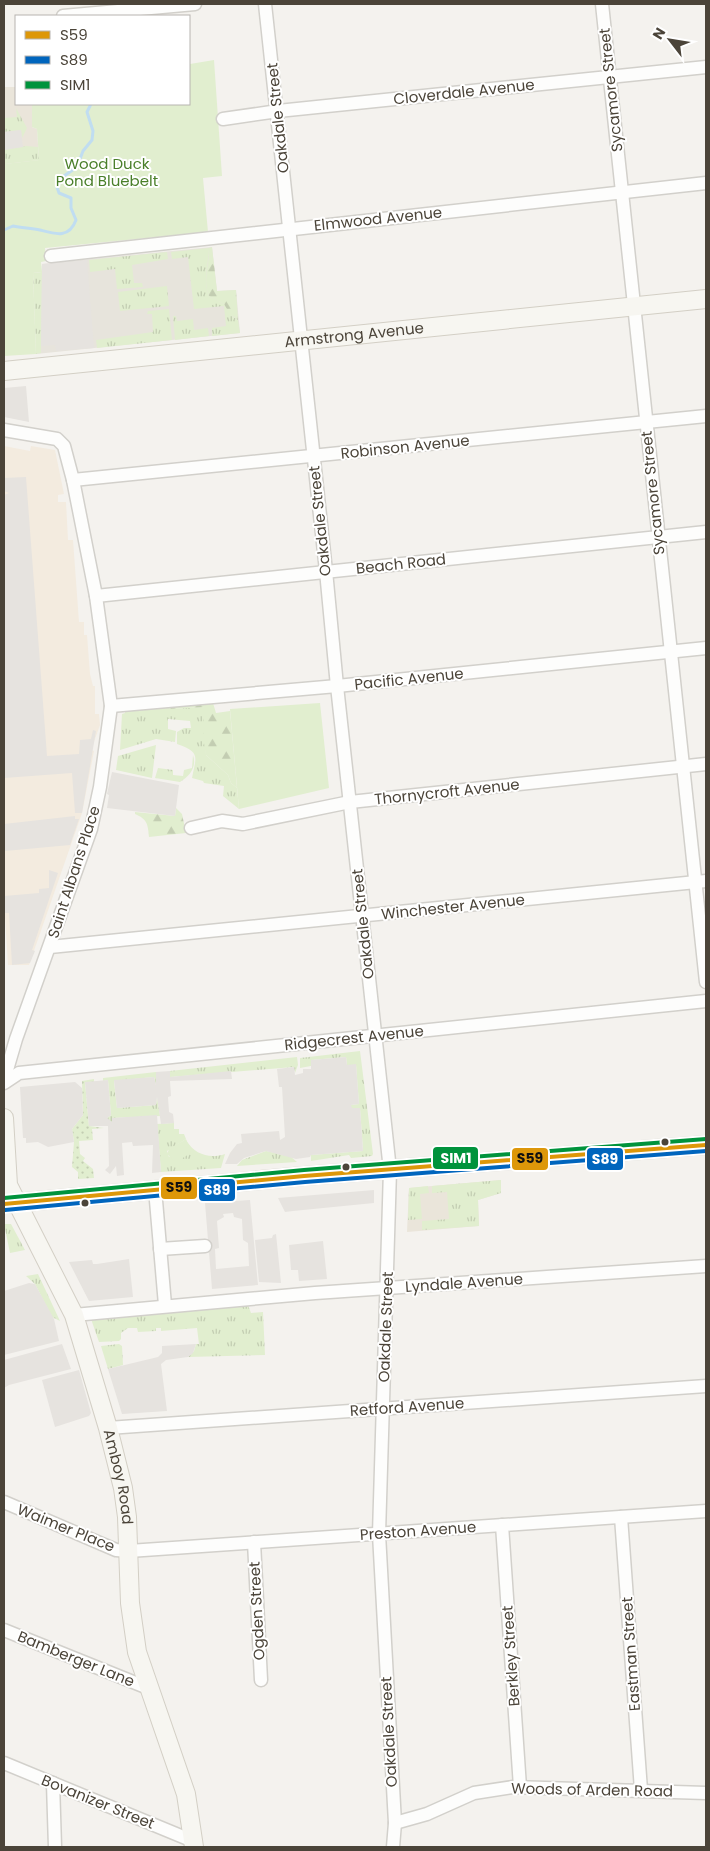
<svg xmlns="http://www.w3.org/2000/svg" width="710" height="1851" font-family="Poppins,sans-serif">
<defs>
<pattern id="grass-tufts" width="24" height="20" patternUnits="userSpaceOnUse" patternTransform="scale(1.25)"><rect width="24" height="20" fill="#e1eecf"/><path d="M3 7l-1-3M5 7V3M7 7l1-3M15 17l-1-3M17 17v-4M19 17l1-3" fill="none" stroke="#c3cdb2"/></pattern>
<pattern id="forest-firs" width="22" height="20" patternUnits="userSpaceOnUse" patternTransform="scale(1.25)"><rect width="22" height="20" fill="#e1eecf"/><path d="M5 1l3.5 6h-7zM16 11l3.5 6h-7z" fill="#c3cdb2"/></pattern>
<pattern id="garden-dots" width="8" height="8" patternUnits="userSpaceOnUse" patternTransform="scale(1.25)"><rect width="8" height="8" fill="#e1eecf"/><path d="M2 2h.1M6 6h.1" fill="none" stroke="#c3cdb2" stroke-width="1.8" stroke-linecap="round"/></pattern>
</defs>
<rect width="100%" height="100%" fill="#f4f2ee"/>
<polygon fill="#e7e4dc" points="212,247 217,291 236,290 240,333 36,354 42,264"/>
<polygon fill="#f3ebdf" points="4,446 30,451 31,446 55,450 64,494 58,495 58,502 66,502 68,540 73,540 79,622 84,622 84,635 87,635 90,674 93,686 95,686 95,714 99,714 100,725 91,750 94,751 82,813 29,965 8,965 4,901"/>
<g fill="#eae5da">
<polygon points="4,87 16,87 16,104 32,104 32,127 37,129 39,160 4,164"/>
<polygon points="501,1180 501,1193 478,1200 479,1226 407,1232 409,1188"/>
</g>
<g fill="url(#grass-tufts)">
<polygon points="16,108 27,128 22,138 21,130 4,132 4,118 17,117"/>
<polygon points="26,146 38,147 39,160 4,164 4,150"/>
<path d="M209 248C209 265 202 278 209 296L224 304 233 317 238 320 240 333 212 336V328L226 326 224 306 194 309 188 257 172 259 171 252Z"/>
<polygon points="167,252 168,259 132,265 134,283 142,283 143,287 117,289 115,269 90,272 89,260"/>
<polygon points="42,272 41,353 36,354 33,273"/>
<polygon points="167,286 169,306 120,311 118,292"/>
<polygon points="169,309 172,340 97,348 96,340 153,332 152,314 147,314 148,311"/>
<polygon points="173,316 176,316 177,321 193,319 194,330 208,328 209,336 175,340"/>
<path d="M167 705 171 709 204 707 206 755 228 775 231 783 237 788 239 809 223 796 224 786 204 783 203 781 192 778C196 757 201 752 177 744V732L184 728H191L190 721 168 719V729L176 731 175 742 156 739 120 750 122 714 125 713V710Z"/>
<polygon points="156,745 152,778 116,770 118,756"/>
<path d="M193 755C197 767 190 776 180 782L155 778 158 768 173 770V775L183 776 184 770 192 768Z"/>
<polygon points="360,1051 373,1154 372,1156 351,1158 349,1155 311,1161 311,1155 363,1151 360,1108 351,1108 351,1105 359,1104 356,1065 347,1065 346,1057 311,1060 311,1066 300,1068 300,1058"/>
<polygon points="297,1057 298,1065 295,1073 294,1067 170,1077 170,1071"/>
<polygon points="156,1072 156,1085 154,1077 114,1081 117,1108 156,1105 157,1097 160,1116 112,1118 112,1124 107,1118 111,1115 108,1080 103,1081 103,1078"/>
<path d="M174 1123V1129H179V1134H184L186 1139 167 1151 169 1157 186 1140C195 1155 210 1159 225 1154L221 1168 161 1172 157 1124Z"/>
<polygon points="266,1151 290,1156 297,1162 237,1166 242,1160"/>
<polygon points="501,1180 501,1193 478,1200 479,1226 422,1230 422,1221 449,1219 447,1192 432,1193 432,1186"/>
<polygon points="428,1186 429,1193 420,1194 422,1219 408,1220 409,1188"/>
<polygon points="4,1224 11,1224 25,1250 10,1253"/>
<polygon points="38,1274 60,1321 52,1317 35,1284 26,1276"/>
<polygon points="248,1305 251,1313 263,1312 265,1355 188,1357 194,1351 196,1344 199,1344 197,1328 161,1331 161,1328 156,1328 156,1331 138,1332 137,1328 128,1328 121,1333 121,1339 119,1341 99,1342 91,1319"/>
<polygon points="119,1344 122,1346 123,1365 108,1369 101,1346"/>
</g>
<g fill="url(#forest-firs)">
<path d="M212 247 217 291 236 290 238 320 230 314 224 304 209 296C202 278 210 265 209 248Z"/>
<polygon points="213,703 216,713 230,711 237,788 231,783 228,775 206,755 203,737 204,707 171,709 167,705"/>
<path d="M176 808 182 814 186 833 149 837C148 824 147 819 135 814V812L175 816Z"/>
</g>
<g fill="#e1eecf">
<polygon points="189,44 190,64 214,60 222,176 203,178 208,232 45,248 46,261 41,262 42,272 33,273 36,354 4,356 4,164 39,160 37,129 32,127 32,104 189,104"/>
<polygon points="320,703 329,788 239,809 230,709"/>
<polygon points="186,1139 191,1153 176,1162 167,1154 169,1149"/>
</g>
<polygon fill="url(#garden-dots)" points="94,1079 94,1082 85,1082 89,1126 104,1128 92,1129 93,1140 79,1141 80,1154 85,1158 83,1161 93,1169 94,1178 78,1179 78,1172 72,1167 74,1142 72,1129 83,1115 82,1081"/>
<g fill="#e6e3df" fill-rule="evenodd">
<polygon points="21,130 23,147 4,150 4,132"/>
<polygon points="87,260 94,348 56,351 55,345 41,346 42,264"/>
<polygon points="26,386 29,422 4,417 4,388"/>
<polygon points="26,477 47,756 79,754 80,740 91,739 93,730 96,731 82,813 75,813 72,773 4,778 4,495 9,493 4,491 4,478"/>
<polygon points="112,772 179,785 175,816 107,808 109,795 107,794"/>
<polygon points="75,816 75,819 79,819 70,845 5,851 4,824"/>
<polygon points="49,870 58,873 32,950 35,951 30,963 12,965 9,913 5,913 4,896 39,893 39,889 49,888"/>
<polygon points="346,1057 347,1065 356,1064 359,1104 351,1105 352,1108 360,1108 363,1151 311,1155 310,1157 296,1159 266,1151 244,1158 237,1164 225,1164 230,1153 237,1144 242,1143 241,1134 279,1131 280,1140 285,1137 282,1087 279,1087 277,1069 294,1067 295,1075 303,1073 303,1069 311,1069 311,1060"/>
<polygon points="170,1071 170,1077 231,1071 232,1079 170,1081 171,1096 168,1097 169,1112 173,1114 174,1123 161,1124 157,1097 156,1105 117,1108 114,1080 154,1077 156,1085 156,1072"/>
<polygon points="108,1080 111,1115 107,1118 112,1122 112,1118 157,1115 161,1172 152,1173 153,1145 133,1146 132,1142 122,1143 124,1175 117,1176 116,1166 110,1174 105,1170 109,1166 108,1126 89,1126 85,1082"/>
<polygon points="75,1082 82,1088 83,1115 72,1129 74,1142 48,1147 38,1142 26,1143 26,1138 23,1138 20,1087"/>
<polygon points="374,1190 374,1203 293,1211 285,1212 278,1198"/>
<path d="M250 1200 258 1285 212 1289 205 1203ZM233 1213 234 1217 242 1219 243 1240 248 1243 249 1266 216 1269 215 1249 219 1248 217 1221 224 1217 223 1214Z"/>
<polygon points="276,1234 281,1283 259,1282 255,1240 272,1238 273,1235"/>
<polygon points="323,1241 327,1279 299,1281 298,1270 291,1270 289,1245"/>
<polygon points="129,1259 133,1297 89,1301 69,1262 92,1260 93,1264 97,1264"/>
<polygon points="29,1283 35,1284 54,1319 59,1341 4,1355 4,1291"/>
<polygon points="62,1344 71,1369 9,1385 4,1388 4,1360"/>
<polygon points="196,1344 193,1353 188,1357 166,1360 161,1364 167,1411 122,1414 108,1369 158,1357 162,1353 162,1346"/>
<polygon points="79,1370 91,1413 89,1416 55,1427 42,1380"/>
</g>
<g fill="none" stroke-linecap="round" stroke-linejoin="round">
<path stroke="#c0ddf1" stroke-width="3" d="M4 230 13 226C22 228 31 228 40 230 55 234 69 239 76 220L71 208V198L59 193 57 187 64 176 77 167 83 151 92 140 93 131 87 112 91 104"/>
<g stroke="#d2d0cb" stroke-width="15">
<g id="street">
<polyline points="265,4 326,571 337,686 390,1170 379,1534 395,1823 393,1847"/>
<polyline points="602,4 706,982"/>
<polyline points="63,16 195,4"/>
<polyline points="223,119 278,111 706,67"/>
<polyline points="51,256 706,183"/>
<polyline points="4,430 57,439 64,446 73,480 96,596 111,706 100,787 91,829 16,1039 4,1080"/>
<polyline points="73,480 706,416"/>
<polyline points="96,596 706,532"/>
<polyline points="111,706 337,686 706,648"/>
<polyline points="191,828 222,821 243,824 350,802 706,764"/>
<polyline points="50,947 706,881"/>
<polyline points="4,1083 19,1073 706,1001"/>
<polyline points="155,1189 165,1305"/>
<polyline points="160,1249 205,1246"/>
<polyline points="74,1315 315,1293 706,1266"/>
<polyline points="108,1428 706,1386"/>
<polyline points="4,1502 116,1550 129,1551 706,1511"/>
<polyline points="621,1517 641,1790"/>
<polyline points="502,1525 520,1787"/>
<polyline points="254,1542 261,1680"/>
<polyline points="4,1630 148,1688"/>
<polyline points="4,1763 193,1841"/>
<polyline points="53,1783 55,1847"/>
<polyline points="395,1823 427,1814 474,1793 513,1787 706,1793"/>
</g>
</g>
<g stroke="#d3cfc5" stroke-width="20">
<g id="secondary">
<path id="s1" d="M4 371 706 299"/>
<path id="s2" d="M4 1118 8 1185 74 1315 108 1428 123 1488 127 1517 130 1603 137 1652 186 1794 194 1847"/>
<polyline points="4,1204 304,1176 706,1145"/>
</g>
</g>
<use href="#street" stroke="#fdfdfc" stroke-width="12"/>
<use href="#secondary" stroke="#f7f6f1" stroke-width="18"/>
<g stroke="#fff" stroke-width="8">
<polyline id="bus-1" points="4,1204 304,1176 706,1145"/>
</g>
<g stroke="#fff" stroke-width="8">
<polyline id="bus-2" points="5,1210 305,1182 706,1151"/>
</g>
<g stroke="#fff" stroke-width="8">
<polyline id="bus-3" points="4,1198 304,1170 706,1139"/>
</g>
<use href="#bus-1" stroke="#dd9709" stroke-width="4"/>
<use href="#bus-2" stroke="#0065bd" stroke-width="4"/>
<use href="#bus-3" stroke="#00933c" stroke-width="4"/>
</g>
<g fill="#4b4439" stroke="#fff" stroke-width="2">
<circle cx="665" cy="1142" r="4.5"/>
<circle cx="346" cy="1167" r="4.5"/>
<circle cx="85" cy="1203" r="4.5"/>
</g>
<g text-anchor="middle" stroke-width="4" stroke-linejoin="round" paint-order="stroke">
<g font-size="15" fill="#4b4439" stroke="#fff">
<text transform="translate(611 90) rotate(-96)" y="5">Sycamore Street</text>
<text transform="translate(464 92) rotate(-6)" y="5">Cloverdale Avenue</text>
<text transform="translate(278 118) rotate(-96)" y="5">Oakdale Street</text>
<text transform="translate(378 219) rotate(-6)" y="5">Elmwood Avenue</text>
<text dy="5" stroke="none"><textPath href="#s1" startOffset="352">Armstrong Avenue</textPath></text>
<text transform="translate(405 447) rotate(-6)" y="5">Robinson Avenue</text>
<text transform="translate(653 493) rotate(-96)" y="5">Sycamore Street</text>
<text transform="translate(320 521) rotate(-96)" y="5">Oakdale Street</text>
<text transform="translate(401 564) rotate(-6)" y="5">Beach Road</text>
<text transform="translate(409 679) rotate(-6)" y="5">Pacific Avenue</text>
<text transform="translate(447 792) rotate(-6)" y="5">Thornycroft Avenue</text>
<text transform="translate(74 872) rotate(-72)" y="5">Saint Albans Place</text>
<text transform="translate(453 907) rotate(-6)" y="5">Winchester Avenue</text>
<text transform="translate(363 924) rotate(-96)" y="5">Oakdale Street</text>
<text transform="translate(354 1038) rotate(-6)" y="5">Ridgecrest Avenue</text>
<text transform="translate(464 1283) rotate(-4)" y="5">Lyndale Avenue</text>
<text transform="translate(386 1327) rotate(-88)" y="5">Oakdale Street</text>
<text transform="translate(407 1407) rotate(-4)" y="5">Retford Avenue</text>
<text dy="5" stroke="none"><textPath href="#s2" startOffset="381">Amboy Road</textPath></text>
<text transform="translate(66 1528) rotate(22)" y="5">Waimer Place</text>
<text transform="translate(418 1531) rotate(-4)" y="5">Preston Avenue</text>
<text transform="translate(257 1611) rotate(-93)" y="5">Ogden Street</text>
<text transform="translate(631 1654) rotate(-94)" y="5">Eastman Street</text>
<text transform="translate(511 1656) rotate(-94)" y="5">Berkley Street</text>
<text transform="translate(76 1659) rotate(22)" y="5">Bamberger Lane</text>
<text transform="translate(389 1732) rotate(-93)" y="5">Oakdale Street</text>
<text transform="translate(592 1790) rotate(1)" y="5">Woods of Arden Road</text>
<text transform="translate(98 1802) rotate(22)" y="5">Bovanizer Street</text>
</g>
<g font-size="15" fill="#4a7f2a" stroke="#fff">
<text x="107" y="169">Wood Duck<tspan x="107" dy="17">Pond Bluebelt</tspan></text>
</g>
</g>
<g stroke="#fff" stroke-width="2">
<rect x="432" y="1146" width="47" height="24" rx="5" fill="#00933c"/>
<rect x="511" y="1147" width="38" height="24" rx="5" fill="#dd9709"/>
<rect x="586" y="1147" width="38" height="24" rx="5" fill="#0065bd"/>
<rect x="160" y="1176" width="38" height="24" rx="5" fill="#dd9709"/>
<rect x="198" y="1178" width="38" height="24" rx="5" fill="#0065bd"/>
</g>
<g font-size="14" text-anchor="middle" font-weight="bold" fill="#fff">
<text x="456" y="1163">SIM1</text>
<text x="605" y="1164">S89</text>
<text x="217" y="1195">S89</text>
</g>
<g font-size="14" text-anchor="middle" font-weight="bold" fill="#111">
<text x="530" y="1163">S59</text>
<text x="179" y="1192">S59</text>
</g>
<rect width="710" height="1851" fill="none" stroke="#4b4439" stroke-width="10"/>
<rect x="15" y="15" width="175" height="90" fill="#ffffff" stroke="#b7b4b0"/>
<rect x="25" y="31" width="25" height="8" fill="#dd9709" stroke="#b7b4b0"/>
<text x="60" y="40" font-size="15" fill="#4b4439">S59</text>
<rect x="25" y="56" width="25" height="8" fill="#0065bd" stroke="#b7b4b0"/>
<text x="60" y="65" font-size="15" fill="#4b4439">S89</text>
<rect x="25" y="81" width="25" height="8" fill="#00933c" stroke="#b7b4b0"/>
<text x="60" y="90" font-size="15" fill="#4b4439">SIM1</text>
<g transform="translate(670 40) rotate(301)" stroke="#ffffff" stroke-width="4" paint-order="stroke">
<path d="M0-4L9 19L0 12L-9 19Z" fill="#4b4439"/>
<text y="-8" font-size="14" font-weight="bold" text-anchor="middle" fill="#4b4439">N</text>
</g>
</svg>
